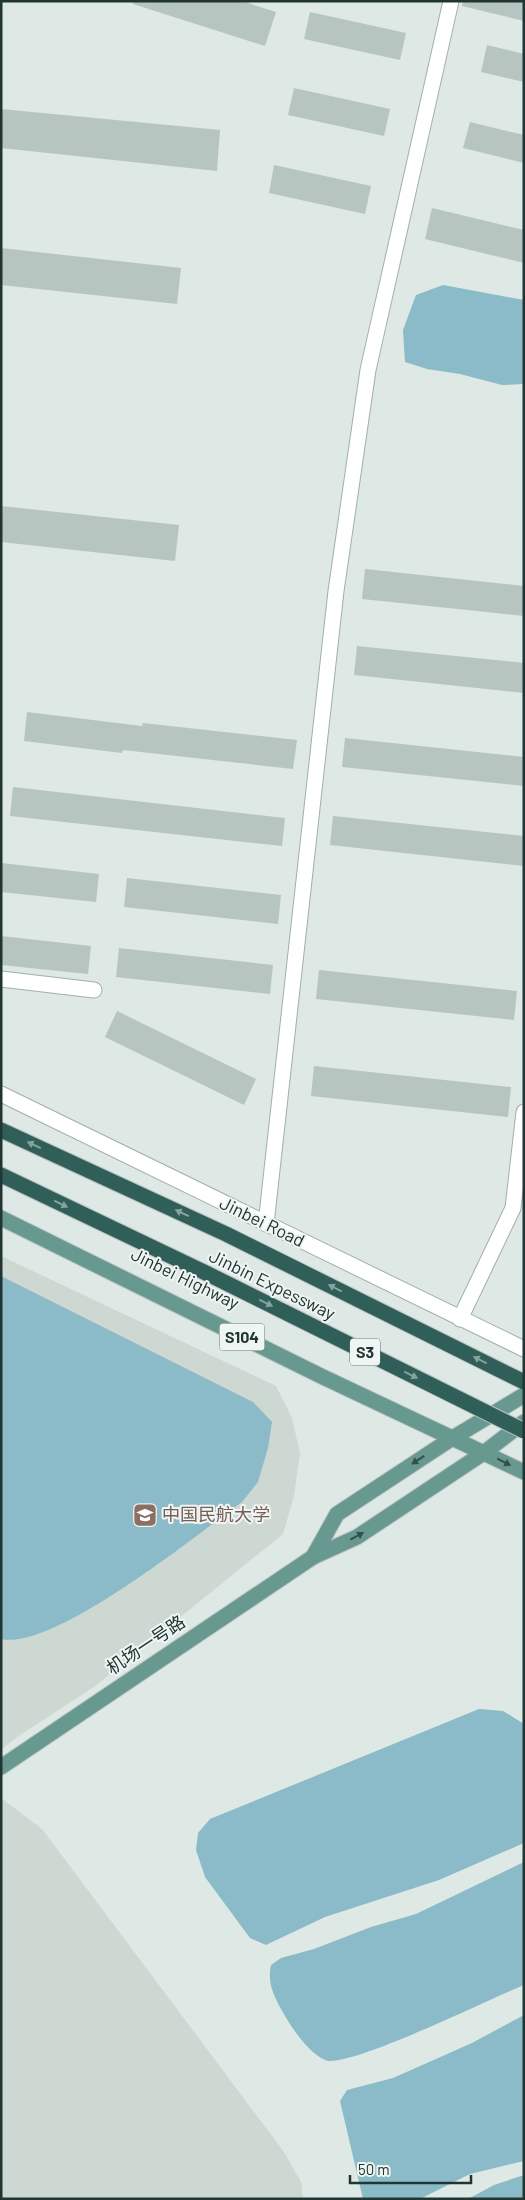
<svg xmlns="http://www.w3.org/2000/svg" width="525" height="2200" font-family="Barlow,'Noto Sans SC',sans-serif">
<rect width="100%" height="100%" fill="#dee8e4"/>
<g fill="#cdd8d3">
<polygon points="1,1256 276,1386 292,1418 300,1453 294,1496 283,1534 94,1687 17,1737 1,1750"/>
<polygon points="1,1798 42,1829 284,2152 301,2182 303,2199 1,2199"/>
</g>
<g fill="#8bbbc8">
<polygon points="443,285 524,300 524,384 502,385 460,374 427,369 405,362 403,330 416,295"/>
<path d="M1 1276 253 1402 272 1422 268 1448 258 1482 242 1502C196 1535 54 1651 1 1639Z"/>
<polygon points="479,1709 503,1711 524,1724 524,1843 439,1880 325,1917 266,1945 250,1938 205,1877 196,1850 198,1833 210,1819"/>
<path d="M524 1862V1985C494 1997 346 2070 325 2060 311 2054 296 2034 288 2021 278 2003 266 1987 271 1965L281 1958 314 1949 371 1927 416 1914Z"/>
<polygon points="524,2015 524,2161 470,2174 420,2199 363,2199 340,2101 347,2090 393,2078 472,2043"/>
<polygon points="524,2175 524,2199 468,2199 494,2185"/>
</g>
<g fill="#b7c5c1">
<polygon points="133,1 242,1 276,12 265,46 133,4"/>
<polygon points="463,1 524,1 524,21 462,6"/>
<polygon points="310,12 406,33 400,60 304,39"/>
<polygon points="487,45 524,54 524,82 481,72"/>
<polygon points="294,88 390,109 384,136 288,115"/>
<polygon points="1,109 220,130 217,171 1,148"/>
<polygon points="470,122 524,135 524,163 463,148"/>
<polygon points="274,165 371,186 365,214 269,193"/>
<polygon points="432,208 524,230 524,263 425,239"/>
<polygon points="1,248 181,268 177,304 1,285"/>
<polygon points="1,506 179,525 175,561 1,542"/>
<polygon points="365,569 524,586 524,616 362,599"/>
<polygon points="357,646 524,663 524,693 354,675"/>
<polygon points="27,712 142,726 143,723 297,740 293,769 123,750 122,753 24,741"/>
<polygon points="345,738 524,757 524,786 342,767"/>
<polygon points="13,787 285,818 282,846 10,816"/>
<polygon points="333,816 524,836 524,866 330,845"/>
<polygon points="1,863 99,874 96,902 1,892"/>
<polygon points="127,878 281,895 278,924 124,907"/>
<polygon points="1,936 91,946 88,974 1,965"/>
<polygon points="119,948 273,965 270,994 116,977"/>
<polygon points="319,970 517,991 514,1020 316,999"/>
<polygon points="117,1011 256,1079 244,1105 105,1037"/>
<polygon points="314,1066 511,1087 508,1117 311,1096"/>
</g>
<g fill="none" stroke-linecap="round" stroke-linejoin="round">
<g stroke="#a2afab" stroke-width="17">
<g id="minor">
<polyline points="1,979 94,990"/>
<polyline points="1,1094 524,1349"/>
<polyline points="266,1224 336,591 368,370 451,1"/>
<polyline points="460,1319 513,1208 524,1112"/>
</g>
</g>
<g stroke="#bcc3c2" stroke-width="17">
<g id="major">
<polyline points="1,1218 323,1377 524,1472"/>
<polyline points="313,1557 337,1514 451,1439 524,1395"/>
<polyline points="1,1767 313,1557 357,1537 485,1452 524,1422"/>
</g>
</g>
<g stroke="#bcc3c2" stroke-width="17">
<g id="highway">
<polyline points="1,1130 226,1234 524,1382"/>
<polyline points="1,1175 206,1273"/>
</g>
</g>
<use href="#minor" stroke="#fff" stroke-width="15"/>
<use href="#major" stroke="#679990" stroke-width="15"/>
<use href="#highway" stroke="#305f59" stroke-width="15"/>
<g stroke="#bcc3c2" stroke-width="17" stroke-linecap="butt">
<polyline id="highway-bridge" points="206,1273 524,1431"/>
</g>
<use href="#highway-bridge" stroke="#305f59" stroke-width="15"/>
</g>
<defs><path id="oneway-solid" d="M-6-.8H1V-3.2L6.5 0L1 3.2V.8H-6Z" transform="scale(1.25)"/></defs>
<g fill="#86a29e">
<use href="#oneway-solid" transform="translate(34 1145) rotate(-155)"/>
<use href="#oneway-solid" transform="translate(61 1204) rotate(26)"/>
<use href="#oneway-solid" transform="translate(182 1213) rotate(-155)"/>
<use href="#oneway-solid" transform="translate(335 1288) rotate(-153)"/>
<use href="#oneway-solid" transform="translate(266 1303) rotate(26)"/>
<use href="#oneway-solid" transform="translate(480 1360) rotate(-153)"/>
<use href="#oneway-solid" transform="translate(411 1375) rotate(26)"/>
</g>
<g fill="#324f4a">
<use href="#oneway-solid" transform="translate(418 1460) rotate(147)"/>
<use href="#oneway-solid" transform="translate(504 1462) rotate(27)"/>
<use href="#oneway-solid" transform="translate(357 1536) rotate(-29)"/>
</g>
<defs>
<g id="university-square" transform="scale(1.25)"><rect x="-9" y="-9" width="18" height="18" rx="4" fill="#8d6e63" stroke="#eef5f2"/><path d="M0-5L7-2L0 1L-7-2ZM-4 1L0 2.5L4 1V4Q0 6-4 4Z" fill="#fff"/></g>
</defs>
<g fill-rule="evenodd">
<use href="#university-square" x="145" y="1515"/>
</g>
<g text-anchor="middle" stroke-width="4" stroke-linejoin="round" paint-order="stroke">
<g fill="#eef5f2" stroke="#5e6f6c" stroke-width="1">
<rect x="219.5" y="1323.5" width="45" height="27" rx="4"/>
<rect x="350" y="1338.5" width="30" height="27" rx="4"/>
</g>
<g font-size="16" font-weight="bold" fill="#213632">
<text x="242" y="1343">S104</text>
<text x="365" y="1358">S3</text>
</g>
<g font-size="18" fill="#213632" stroke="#eef5f2">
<text transform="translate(262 1222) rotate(26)" y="6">Jinbei Road</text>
<text transform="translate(185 1279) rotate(26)" y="6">Jinbei Highway</text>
<text transform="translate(272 1285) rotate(26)" y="6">Jinbin Expessway</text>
<text transform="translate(146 1645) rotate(-34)" y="6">机场一号路</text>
</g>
<g font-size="18" fill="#785e54" stroke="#eef5f2" text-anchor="start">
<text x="162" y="1521">中国民航大学</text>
</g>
</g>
<rect width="525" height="2200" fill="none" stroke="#213632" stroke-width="5"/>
<path d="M350 2175v8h121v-8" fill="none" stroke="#213632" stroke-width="2.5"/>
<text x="358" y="2175" font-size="15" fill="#213632" stroke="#eef5f2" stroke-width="4" paint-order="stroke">50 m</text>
</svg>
